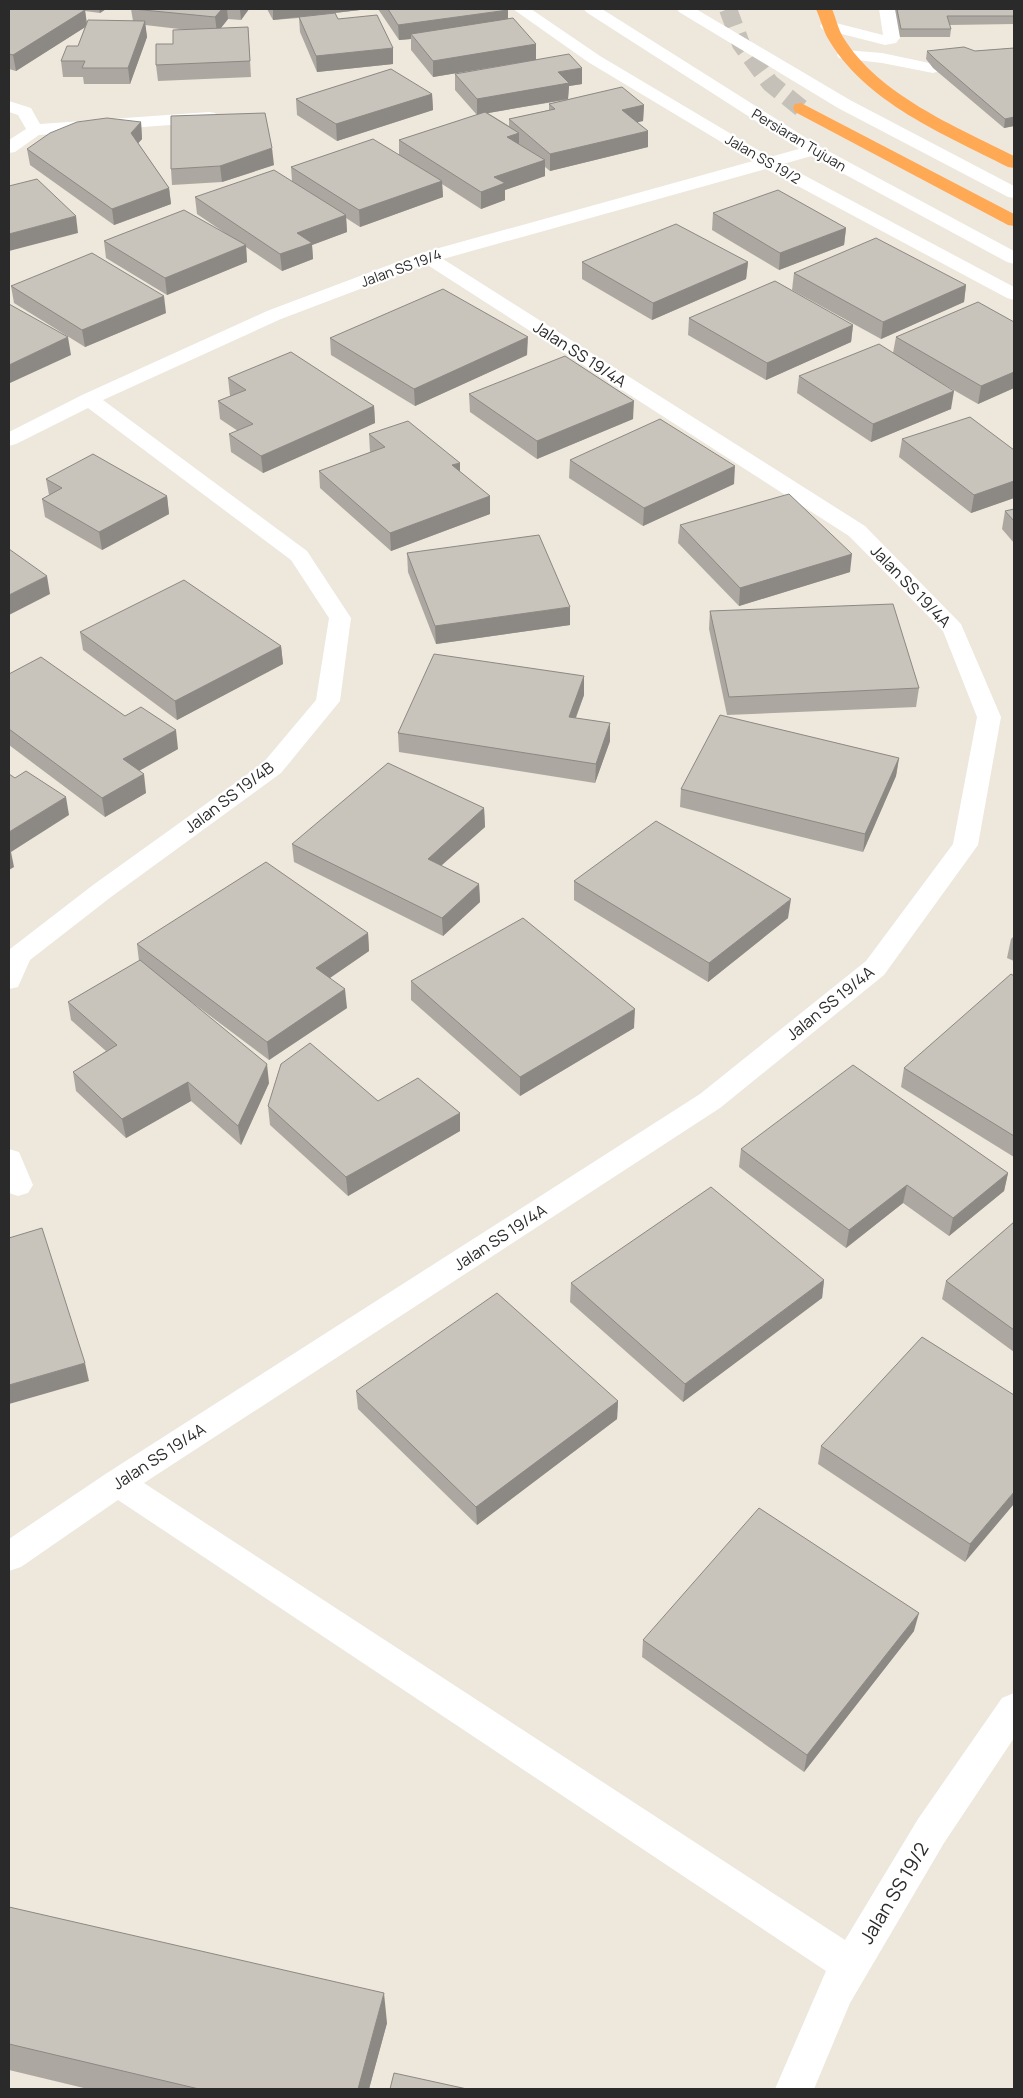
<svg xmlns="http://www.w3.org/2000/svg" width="1023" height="2098" font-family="Manrope,sans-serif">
<rect width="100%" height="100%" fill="#ede7dc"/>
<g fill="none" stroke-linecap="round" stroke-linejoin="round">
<polyline stroke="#c6c1b8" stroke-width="18" stroke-dasharray="18 9" stroke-linecap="butt" points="728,9 741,44 770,83 801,108"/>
<g fill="#fff" fill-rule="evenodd">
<polygon points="879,9 895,9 900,38 896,43 885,45 822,29 820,26 822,23 828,21 883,35"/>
<polygon points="845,50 882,53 939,65 941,68 939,71 933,73 882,63 839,58 837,55 839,52"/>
</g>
<g fill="#fff" fill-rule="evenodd">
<polygon points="513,9 531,9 600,56 770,157 813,145 819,146 822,150 819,154 783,164 1014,287 1014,300 1007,298 766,169 443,259 865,526 961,624 1001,717 978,845 884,975 720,1108 144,1483 845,1940 918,1819 1002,1698 1014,1693 1014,1738 944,1843 850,2003 814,2089 775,2089 826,1971 118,1500 21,1567 9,1571 9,1539 107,1473 700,1094 866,961 953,844 977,717 943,631 849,536 426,264 281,319 103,400 307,551 351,618 340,701 281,773 111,897 30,960 18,987 9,989 10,949 93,885 263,763 316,700 329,618 291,560 88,408 16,444 9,446 9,432 82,395 267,311 421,253 753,161 588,62"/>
<polygon points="9,101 31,108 40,124 209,112 215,113 218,117 215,121 209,122 39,135 15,152 9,153 9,140 26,129 18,115 9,112"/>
<polygon points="9,1149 19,1152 33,1185 28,1193 18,1196 9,1193"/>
</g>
<g fill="#fff" fill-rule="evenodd">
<polygon points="584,9 602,9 819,146 1014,251 1014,264 1007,262 807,154 586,12"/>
<polygon points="677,9 696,9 850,100 1014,186 1014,198 1008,197 838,108 679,12"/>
</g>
<g fill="#ffa955" fill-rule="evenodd">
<path d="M816 9H832C836 18 838 29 843 37 878 95 957 127 1014 156V168L1008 167C944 134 865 103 827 37 823 29 820 18 816 9Z"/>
<polygon points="801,103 1014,214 1014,226 1008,225 795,112 793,108 795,104"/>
</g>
</g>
<g fill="#aca8a1" fill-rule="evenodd">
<polygon points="9,9 106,9 100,13 85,11 87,23 133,21 131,9 249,9 241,20 228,19 220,29 248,27 251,77 158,81 156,65 173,44 188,30 145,25 147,37 130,84 84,84 83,77 63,77 61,61 78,46 85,27 16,71 9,69"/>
<polygon points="267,9 360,9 360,10 335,13 338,19 393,64 317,72 300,32 299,18 273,20"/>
<polygon points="378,9 506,9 508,10 508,19 536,44 536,60 433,77 411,50 411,39 399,40"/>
<polygon points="895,9 1014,9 1014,24 949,25 951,29 950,37 900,37"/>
<polygon points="1014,48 1014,126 1004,128 933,68 926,59 927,51 975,51"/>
<path d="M455 74 582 84 569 86 568 99 644 105 643 121 637 122 648 131V147L550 171 545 167V176L505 190V200L481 209 442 184 443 197 360 227 346 218 347 232 312 245 313 259 282 271 246 247 247 262 167 295 106 258 104 241 225 233 197 214 195 197 292 181 291 167 399 155V140L477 115 455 90ZM565 100 549 104V110L509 119V126L488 113Z"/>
<polygon points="432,94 433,110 337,141 297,115 296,99"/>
<polygon points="171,116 274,165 222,182 172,185 171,169"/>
<polygon points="141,122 142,139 138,143 169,188 171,204 114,225 30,165 27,149"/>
<polygon points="713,213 846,228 844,245 779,270 712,230"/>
<polygon points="582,262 748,262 746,279 652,320 582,279"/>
<polygon points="794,273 966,285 964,302 881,339 792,290"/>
<polygon points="11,286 166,313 85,347 14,303"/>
<polygon points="689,318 853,325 851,342 766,380 688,335"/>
<polygon points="1014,322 1014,388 978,404 924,373 951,409 871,442 797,393 799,376 893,353 896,337"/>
<polygon points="330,338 527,355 415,406 331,355"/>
<polygon points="228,378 374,406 375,423 263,473 231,452 229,434 238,431 220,419 218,401 230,396"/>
<polygon points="469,394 633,419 537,459 470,412"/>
<polygon points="369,434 460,463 460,472 490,496 490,514 391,551 320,488 319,471 370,452"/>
<polygon points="902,439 1014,450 1014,498 971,513 899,457"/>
<polygon points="570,460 734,484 643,526 569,478"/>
<polygon points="46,479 167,496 169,514 102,550 45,517 42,499 49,495"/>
<polygon points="1014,509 1014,543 1002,529 1005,511"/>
<polygon points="680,525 850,572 739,606 678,543"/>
<polygon points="407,553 570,625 436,644 408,572"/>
<polygon points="710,611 919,688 916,707 727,715 709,629"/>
<polygon points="80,632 281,646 283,664 177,720 83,650"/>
<polygon points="9,674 125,716 178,749 139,771 146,793 105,817 9,745"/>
<polygon points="584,676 584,695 576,718 610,741 595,783 399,752 398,733"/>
<polygon points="899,758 896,776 863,852 680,807 681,789"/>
<polygon points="484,808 485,827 441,866 479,884 480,902 443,936 294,862 292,844"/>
<polygon points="574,881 788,918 708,982 574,900"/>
<polygon points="368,933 369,951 330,978 347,1008 269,1060 181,994 269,1083 241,1145 191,1101 126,1138 76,1091 73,1072 106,1051 71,1020 68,1002 139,961 137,944"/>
<polygon points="1014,936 1014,961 1007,958 1011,939"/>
<polygon points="1014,976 1014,1157 901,1087 904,1068"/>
<polygon points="411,981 634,1028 520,1096 411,1000"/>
<polygon points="378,1101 460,1131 348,1196 270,1125 268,1106"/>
<polygon points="741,1149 1008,1173 1004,1191 949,1236 903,1203 846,1248 739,1167"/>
<polygon points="1014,1222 1014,1352 942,1299 946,1281"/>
<polygon points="824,1280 822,1298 683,1402 570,1302 571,1283"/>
<polygon points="356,1391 618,1401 617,1419 477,1525 358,1409"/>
<polygon points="1014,1395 965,1562 818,1464 821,1446"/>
<polygon points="914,1631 804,1772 642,1657 643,1640"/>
<polygon points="9,1907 387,2023 369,2089 88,2089 9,2070"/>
</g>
<g fill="#8c8883">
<polygon points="99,9 106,9 100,13"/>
<polygon points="222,9 227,9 228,19 217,33 215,17"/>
<polygon points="240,9 249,9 241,20"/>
<polygon points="273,9 360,9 360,10 273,20"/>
<polygon points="85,10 87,26 16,71 13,55"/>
<polygon points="508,10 508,26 411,34 411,39 399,40 398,25"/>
<polygon points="145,21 147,37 130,84 128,68"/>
<polygon points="536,44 536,60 433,77 433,61"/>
<polygon points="393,48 393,64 317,72 316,56"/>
<polygon points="582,68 582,84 569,86 568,99 477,115 477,99 558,72"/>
<polygon points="432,94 433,110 337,141 336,124"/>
<polygon points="644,105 643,121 621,126 622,110"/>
<polygon points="1014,117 1014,126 1004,128 1005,119"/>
<polygon points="141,122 142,139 133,149 131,133"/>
<polygon points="648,131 648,147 550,171 550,154"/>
<polygon points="519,133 519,149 507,137"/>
<polygon points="272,148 274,165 222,182 220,166"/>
<polygon points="545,160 545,176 505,190 505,200 481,209 481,192 494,177"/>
<polygon points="442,181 443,197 360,227 359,210"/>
<polygon points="169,188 171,204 114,225 112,209"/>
<polygon points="346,215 347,232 312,245 313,259 282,271 280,254 297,233"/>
<polygon points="76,216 78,233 9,251 9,234"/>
<polygon points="846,228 844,245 779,270 780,253"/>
<polygon points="246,245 247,262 167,295 165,278"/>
<polygon points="748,262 746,279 652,320 653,303"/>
<polygon points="966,285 964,302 881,339 883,322"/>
<polygon points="164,296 166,313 85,347 82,330"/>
<polygon points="853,325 851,342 766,380 767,363"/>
<polygon points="68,337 71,355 10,383 9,378 9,365"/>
<polygon points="528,337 527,355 415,406 414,389"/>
<polygon points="1014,372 1014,388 978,404 981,386"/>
<polygon points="954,391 951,409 871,442 873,424"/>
<polygon points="634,401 633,419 537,459 537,441"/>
<polygon points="374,406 375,423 263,473 261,456"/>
<polygon points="460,463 460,481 452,465"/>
<polygon points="735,466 734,484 643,526 644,508"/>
<polygon points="1014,481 1014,498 971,513 974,495"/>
<polygon points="167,496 169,514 102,550 99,532"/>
<polygon points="490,496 490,514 391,551 390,533"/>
<polygon points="852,554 850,572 739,606 740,588"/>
<polygon points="47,576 50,594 9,615 9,595"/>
<polygon points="570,607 570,625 436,644 435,626"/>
<polygon points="281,646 283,664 177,720 175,701"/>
<polygon points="584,676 584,695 569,735 569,717"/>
<polygon points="610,723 610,741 595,783 596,764"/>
<polygon points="176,730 178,749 126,778 123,759"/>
<polygon points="899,758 896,776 863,852 865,834"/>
<polygon points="144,774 146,793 105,817 102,798"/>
<polygon points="66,797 69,815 11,852 14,867 9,870 9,832"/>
<polygon points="484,808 485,827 428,877 428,859"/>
<polygon points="479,884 480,902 443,936 442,918"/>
<polygon points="791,899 788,918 708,982 709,963"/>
<polygon points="368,933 369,951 318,986 316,968"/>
<polygon points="345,989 347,1008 269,1060 267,1042"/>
<polygon points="635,1009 634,1028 520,1096 520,1077"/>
<polygon points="267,1064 269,1083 241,1145 238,1126"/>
<polygon points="188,1082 191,1101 126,1138 122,1119"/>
<polygon points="460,1113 460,1131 348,1196 346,1177"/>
<polygon points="1008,1173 1004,1191 949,1236 953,1218"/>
<polygon points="907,1185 903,1203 846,1248 849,1230"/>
<polygon points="824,1280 822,1298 683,1402 685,1384"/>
<polygon points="85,1363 89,1381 9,1404 9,1385"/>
<polygon points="618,1401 617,1419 477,1525 476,1507"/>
<polygon points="1014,1492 1014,1504 965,1562 970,1544"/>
<polygon points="919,1613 914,1631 804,1772 807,1755"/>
<polygon points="384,1993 387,2023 369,2089 358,2089"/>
</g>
<g fill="#c8c3bb" stroke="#8c8883">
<polygon points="9,9 78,9 85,10 13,55 9,54"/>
<polygon points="133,9 222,9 215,17"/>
<polygon points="388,9 506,9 508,10 398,25"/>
<polygon points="897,9 1014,9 1014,16 947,16 951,29 901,29"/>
<polygon points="335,13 338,19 377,15 393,48 316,56 299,17"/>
<polygon points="513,18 536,44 433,61 411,34"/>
<polygon points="88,20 145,21 128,68 82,68 85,61 61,61 67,46 78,46"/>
<polygon points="248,27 250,61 156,65 156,44 173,44 173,30"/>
<polygon points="964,47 975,51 1014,48 1014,117 1005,119 935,59 927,51"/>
<polygon points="569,54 582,68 558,72 569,83 477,99 455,74"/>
<polygon points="391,69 432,94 336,124 296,99"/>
<polygon points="622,87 644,105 622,110 648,131 550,154 509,119 555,109 549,104"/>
<polygon points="485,112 519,133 507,137 545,160 494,177 505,183 481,192 399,140"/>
<polygon points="265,113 272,148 220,166 171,169 171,116"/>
<polygon points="107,118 141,122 131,133 169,188 112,209 27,149 50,133 77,122"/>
<polygon points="373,139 442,181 359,210 291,167"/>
<polygon points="274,170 346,215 297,233 312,243 280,254 195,197"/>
<polygon points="37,179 76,216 9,234 9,186"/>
<polygon points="778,190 846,228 780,253 713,213"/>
<polygon points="184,210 246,245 165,278 104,241"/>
<polygon points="676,224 748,262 653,303 582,262"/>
<polygon points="876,238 966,285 883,322 794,273"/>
<polygon points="92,253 164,296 82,330 11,286"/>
<polygon points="775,281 853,325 767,363 689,318"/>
<polygon points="443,289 528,337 414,389 330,338"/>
<polygon points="978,302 1014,322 1014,372 981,386 896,337"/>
<polygon points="9,304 68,337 9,365"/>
<polygon points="879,344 954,391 873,424 799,376"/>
<polygon points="291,352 374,406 261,456 229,434 253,424 218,401 246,390 228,378"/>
<polygon points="565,356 634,401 537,441 469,394"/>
<polygon points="970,417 1014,450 1014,481 974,495 902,439"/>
<polygon points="660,419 735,466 644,508 570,460"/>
<polygon points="408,421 460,463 452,465 490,496 390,533 319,471 385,447 369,434"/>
<polygon points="93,454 167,496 99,532 42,499 62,488 46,479"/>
<polygon points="789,494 852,554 740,588 680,525"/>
<polygon points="1014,509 1014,521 1005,511"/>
<polygon points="539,535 570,607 435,626 407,553"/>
<polygon points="9,549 47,576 9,595"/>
<polygon points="184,580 281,646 175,701 80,632"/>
<polygon points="893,604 919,688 729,697 710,611"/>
<polygon points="434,654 584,676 569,717 610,723 596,764 398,733"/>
<polygon points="41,657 125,716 141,707 176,730 123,759 144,774 102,798 9,729 9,674"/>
<polygon points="720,715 899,758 865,834 681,789"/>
<polygon points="388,763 484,808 428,859 479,884 442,918 292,844"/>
<polygon points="26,771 66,797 9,832 9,774 15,778"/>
<polygon points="656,821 791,899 709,963 574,881"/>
<polygon points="266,862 368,933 316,968 345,989 267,1042 137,944"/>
<polygon points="523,918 635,1009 520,1077 411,981"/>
<polygon points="140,960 267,1064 238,1126 188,1082 122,1119 73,1072 117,1045 68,1002"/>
<polygon points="1011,974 1014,976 1014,1136 904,1068"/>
<polygon points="310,1043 378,1101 418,1078 460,1113 346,1177 268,1106 281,1064"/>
<polygon points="853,1065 1008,1173 953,1218 907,1185 849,1230 741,1149"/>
<polygon points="711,1187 824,1280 685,1384 571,1283"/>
<polygon points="1014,1222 1014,1330 946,1281"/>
<polygon points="42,1228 85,1363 9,1385 9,1238"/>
<polygon points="497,1293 618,1401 476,1507 356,1391"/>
<polygon points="922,1337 1014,1395 1014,1492 970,1544 821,1446"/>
<polygon points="759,1508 919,1613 807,1755 643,1640"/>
<polygon points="9,1907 384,1993 358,2089 199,2089 9,2044"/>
<polygon points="394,2073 467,2089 390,2089"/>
</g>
<g text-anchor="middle" stroke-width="4.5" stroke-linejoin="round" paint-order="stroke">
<g font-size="14" fill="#2a2a2a" stroke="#fff">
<text transform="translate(799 140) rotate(31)" y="5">Persiaran Tujuan</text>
<text transform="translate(763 159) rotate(30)" y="5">Jalan SS 19/2</text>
<text transform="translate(401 268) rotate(-20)" y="5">Jalan SS 19/4</text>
</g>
<g font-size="16" fill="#2a2a2a" stroke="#fff">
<text transform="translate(580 354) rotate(33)" y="6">Jalan SS 19/4A</text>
<text transform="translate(911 586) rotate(46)" y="6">Jalan SS 19/4A</text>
<text transform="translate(229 797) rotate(-37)" y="6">Jalan SS 19/4B</text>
<text transform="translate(830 1003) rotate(-39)" y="6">Jalan SS 19/4A</text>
<text transform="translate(500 1237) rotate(-33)" y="6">Jalan SS 19/4A</text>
<text transform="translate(159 1456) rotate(-33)" y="6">Jalan SS 19/4A</text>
</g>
<g font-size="19" fill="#2a2a2a" stroke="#fff">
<text transform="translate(894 1893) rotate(-59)" y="7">Jalan SS 19/2</text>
</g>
</g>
<rect width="1023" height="2098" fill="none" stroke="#2a2a2a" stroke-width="20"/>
</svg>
